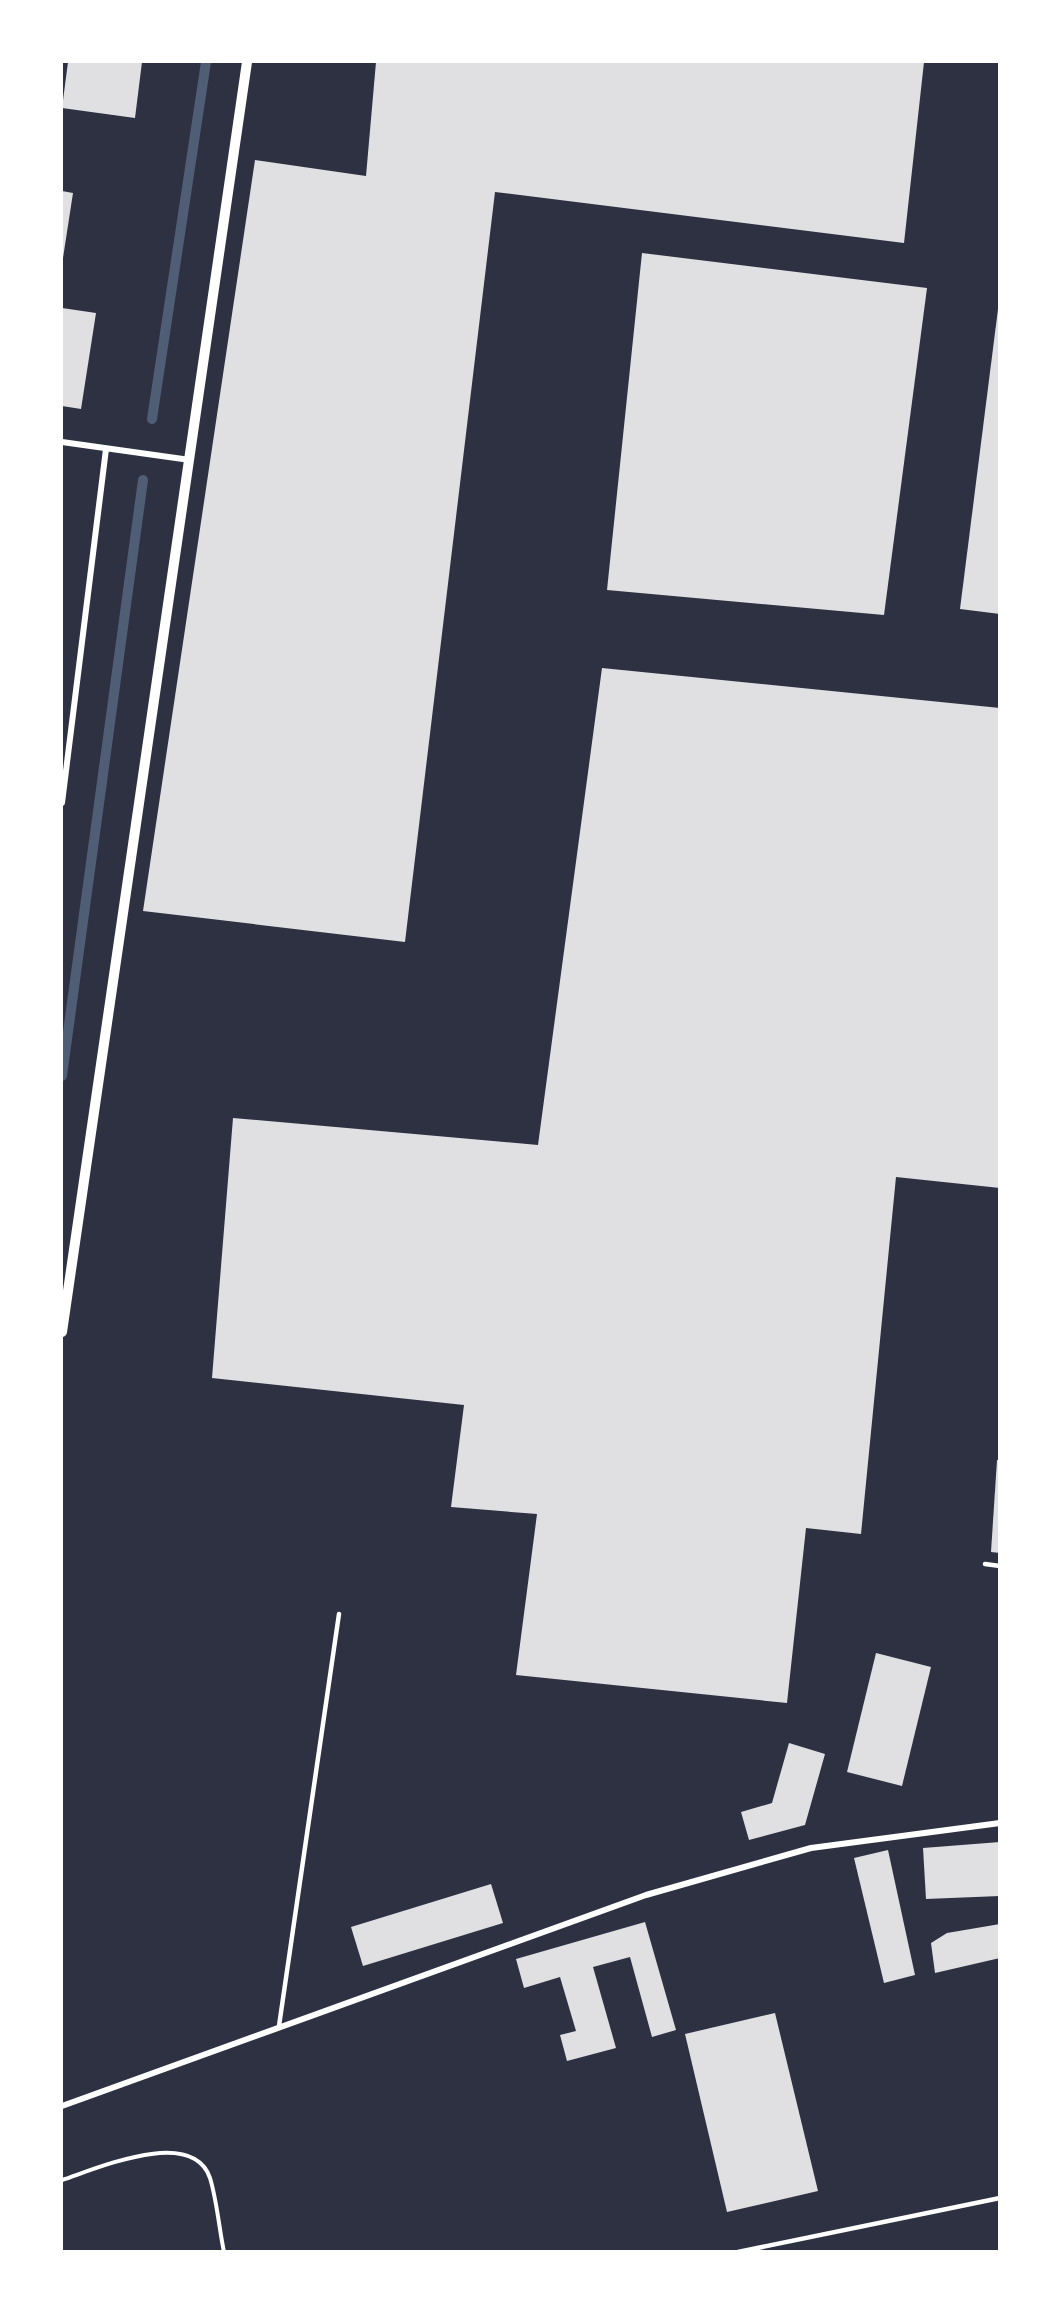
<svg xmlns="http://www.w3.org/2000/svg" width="1061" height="2313" font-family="'DejaVu Sans',sans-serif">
<rect width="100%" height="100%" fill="#2d3142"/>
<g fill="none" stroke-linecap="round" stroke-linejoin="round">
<g stroke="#4f5d75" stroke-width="10">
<polyline points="152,419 206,62"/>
<polyline points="62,1076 143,480"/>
</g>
</g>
<g fill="#e0e0e3">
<polygon points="68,62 142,62 135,118 62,108"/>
<polygon points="376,62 924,62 904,243 495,192 405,942 143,911 255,160 366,176"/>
<polygon points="62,191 73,193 63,258 62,258"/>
<polygon points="642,253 927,288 884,615 607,590"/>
<polygon points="62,308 96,313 81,409 62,406"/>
<polygon points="998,309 1000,309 1000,614 960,609"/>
<polygon points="602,668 1000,708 1000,1188 896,1177 861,1534 806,1528 787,1703 516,1675 537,1514 451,1507 464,1405 212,1378 233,1118 538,1145"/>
<polygon points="997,1460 1000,1460 1000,1553 991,1552"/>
<polygon points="876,1653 931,1667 902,1786 847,1772"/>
<polygon points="789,1743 825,1754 805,1825 749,1840 741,1812 772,1803"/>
<polygon points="1000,1842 1000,1896 926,1899 923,1848"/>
<polygon points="888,1850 915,1975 884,1983 854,1858"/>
<polygon points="491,1884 503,1923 363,1966 351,1927"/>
<polygon points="645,1922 676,2030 652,2037 630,1957 593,1967 616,2048 567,2061 560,2035 576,2031 560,1977 524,1988 516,1959"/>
<polygon points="1000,1924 1000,1958 935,1973 931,1943 947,1933"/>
<polygon points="775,2013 818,2191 727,2212 685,2034"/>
</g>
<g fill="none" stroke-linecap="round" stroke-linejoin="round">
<path stroke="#fff" stroke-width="4" d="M62 2180C96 2169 192 2126 210 2178 217 2201 219 2228 224 2252"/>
<g stroke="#fff" stroke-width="4.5">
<polyline points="985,1564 1000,1566"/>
<polyline points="279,2026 339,1614"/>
<polyline points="738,2252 1000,2198"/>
</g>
<g stroke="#fff" stroke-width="6">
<polyline points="62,442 190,460"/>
<polyline points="62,803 106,449"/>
<polyline points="62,2106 646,1895 811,1848 1000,1823"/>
</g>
<polyline stroke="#fff" stroke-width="10" points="62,1332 247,62"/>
</g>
<rect width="1061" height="2313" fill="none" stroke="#ffffff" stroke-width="126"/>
</svg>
